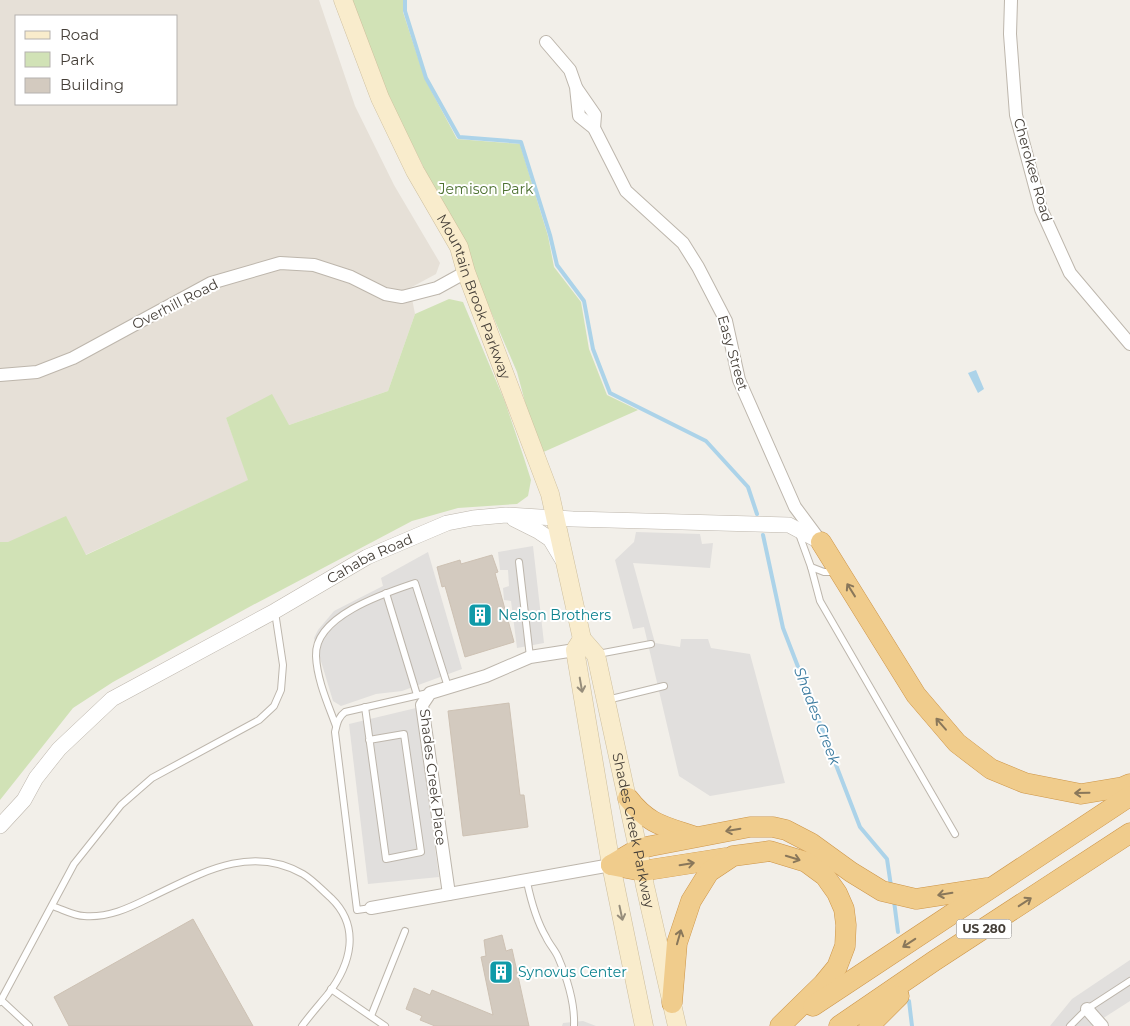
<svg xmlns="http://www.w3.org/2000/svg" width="1130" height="1026" font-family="Montserrat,sans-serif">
<rect width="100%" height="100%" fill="#f2efe9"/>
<path fill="#e6e0d7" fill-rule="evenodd" d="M0 0H319L355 106 394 185 440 263 436 274 410 288 415 314 388 391 289 425 226 418 249 480 85 555 8 542H0ZM16 16H176V104H16Z"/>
<g fill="#d1e2b6">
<polygon points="349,0 403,0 403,12 425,79 457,139 520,144 548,236 554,267 581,302 589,349 607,395 638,410 539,454 517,372 461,242 383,86"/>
<polygon points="449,299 463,302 505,402 524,458 531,480 528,496 517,504 458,508 412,521 251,606 113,682 73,708 0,800 0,542 8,542 66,516 86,555 248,480 226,418 272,394 289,425 388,391 415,314"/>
</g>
<g fill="#e1dfdd">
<polygon points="636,532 700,534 702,544 713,543 710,568 633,563 655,643 680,647 681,639 708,639 711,648 750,654 785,783 710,796 679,776 644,627 633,629 615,560 634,542"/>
<polygon points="533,546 544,643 517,648 511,601 504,600 503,588 509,586 508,570 500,570 498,552"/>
<polygon points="428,552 462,669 402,691 376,694 341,706 333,701 314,638 318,630 334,611 383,586 381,578"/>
<polygon points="416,708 439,877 368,884 349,724"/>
<polygon points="1130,960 1130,1001 1091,1026 1050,1026 1072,999"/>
<polygon points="583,1021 596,1026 562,1026 563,1023"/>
</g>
<polygon fill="#acd3e9" points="976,370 984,389 978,393 968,373"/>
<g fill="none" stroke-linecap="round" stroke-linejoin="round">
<g stroke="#acd3e9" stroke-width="4">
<polyline points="405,0 405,11 426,78 459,137 521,142 550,235 557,265 584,301 593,349 610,393 706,441 748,487 757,514"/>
<polyline points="763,535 783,628 860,827 887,859 891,886"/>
<polyline points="894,901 898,932"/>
<polyline points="909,1001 912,1026"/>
</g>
</g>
<g fill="#d3cabf" stroke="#cdc1b3">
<polygon points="492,555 498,572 495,573 514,642 465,657 445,586 442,587 437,567 460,560 461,564"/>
<polygon points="509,703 520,795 524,795 528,827 463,836 448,711"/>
<polygon points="193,919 253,1026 69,1026 54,997"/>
<polygon points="502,935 506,951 512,949 529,1026 435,1026 420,1020 422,1016 406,1009 414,988 430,995 432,990 493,1015 481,957 486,956 484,940"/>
</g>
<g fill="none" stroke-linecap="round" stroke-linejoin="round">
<g stroke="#bdb6ac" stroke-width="8">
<g id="service">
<polyline points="799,534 811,567 820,601 955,834"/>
<polyline points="519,562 530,657"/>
<polyline points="811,567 824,572 836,572"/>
<polyline points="386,593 417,695"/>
<polyline points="598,654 651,644"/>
<polyline points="607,700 664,686"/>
<polyline points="365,707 386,859 421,852 404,734 369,740"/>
<path d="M336 726C328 704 317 680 316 656 314 616 385 593 415 583L448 687"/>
<path d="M527 882C531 901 536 920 546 937 549 944 555 950 558 957 567 978 575 1004 574 1026"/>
<path d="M52 906C62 909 74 916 84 916 108 918 129 908 149 898 198 875 249 843 303 874 313 880 322 890 331 898 361 927 351 964 328 994 319 1005 310 1015 302 1026"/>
<path d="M371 908 357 910 335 732C337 724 338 717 345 712L428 693"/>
<polyline points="331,989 385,1026"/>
<polyline points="1,1000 29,1026"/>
<polyline points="0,1002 74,864 121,805 152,778 259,720 274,706 281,690 283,665 275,612"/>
<polyline points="371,1016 405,931"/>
<polyline points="1070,1026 1087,1009 1130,981"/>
</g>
</g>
<g stroke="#bdb6ac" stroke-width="14">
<g id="minor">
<polyline points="1011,0 1010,34 1016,115 1041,209 1070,273 1130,344"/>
<polyline points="546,42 570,70 576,87 579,116 594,128 626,191 683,243 698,267 726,321 739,380 795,507 821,542"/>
<polyline points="577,89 595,115 594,128"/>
<polyline points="0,375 37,372 73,358 211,283 280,263 314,265 351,277 385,294 402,297 437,288 466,272"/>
<polyline points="449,894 422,705 430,693 486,676 530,657 575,650"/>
<polyline points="371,908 611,865"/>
<polyline points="1087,1009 1102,1026"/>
</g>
</g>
<g stroke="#bdb6ac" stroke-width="16">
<g id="tertiary">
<polyline points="514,519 538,531 550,539 562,559"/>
<path id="s1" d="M0 826 24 800 36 778 59 749 112 699 275 611 367 557 447 523 473 518 506 515 573 519 789 525 821 542"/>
</g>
</g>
<g stroke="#cdbe9d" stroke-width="19">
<g id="secondary">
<path id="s2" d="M343 0 380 98 415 171 459 247 466 272 550 494 582 639 596 655 638 849 645 886 677 1026"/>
<polyline points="582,639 575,650 611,865 644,1026"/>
</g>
</g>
<g stroke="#cd9548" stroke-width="21">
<g id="trunk">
<polyline points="821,542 916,695 957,743 991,769 1025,783 1081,794 1123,787 1130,784"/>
<path d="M628 798C648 824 663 826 693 836"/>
<polyline points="611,865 638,849 651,846 750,827 773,827 786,830 811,843 851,872 882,891 916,899 987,888"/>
<polyline points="611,865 642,871 725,858"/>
<polyline points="672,1003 677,943 691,901 709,872 733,856 770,851 806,862 825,876 837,893 844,909 846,925 845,946 837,967 823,984 780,1026"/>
<polyline points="813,1006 1130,796"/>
<polyline points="839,1026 934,961 1130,833"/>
<polyline points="869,1026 899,996"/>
</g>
</g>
<use href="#service" stroke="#fff" stroke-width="6"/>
<use href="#minor" stroke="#fff" stroke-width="12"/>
<use href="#tertiary" stroke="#fff" stroke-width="15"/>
<use href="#secondary" stroke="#f9eccc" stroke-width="18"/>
<use href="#trunk" stroke="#f0cc8c" stroke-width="20"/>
</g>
<defs><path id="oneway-shaft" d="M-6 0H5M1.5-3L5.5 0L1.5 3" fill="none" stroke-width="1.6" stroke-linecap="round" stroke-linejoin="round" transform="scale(1.25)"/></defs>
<g stroke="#89775a">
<use href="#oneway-shaft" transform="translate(851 590) rotate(-122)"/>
<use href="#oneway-shaft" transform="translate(941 724) rotate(-131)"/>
<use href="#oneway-shaft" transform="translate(1082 793) rotate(179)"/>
<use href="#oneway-shaft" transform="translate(733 830) rotate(170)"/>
<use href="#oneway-shaft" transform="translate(793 858) rotate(17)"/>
<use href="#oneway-shaft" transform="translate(687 864) rotate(-9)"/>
<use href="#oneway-shaft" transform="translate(945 894) rotate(171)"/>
<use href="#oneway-shaft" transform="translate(1025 902) rotate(-33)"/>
<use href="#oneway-shaft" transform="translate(679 937) rotate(-74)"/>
<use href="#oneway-shaft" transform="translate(909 943) rotate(147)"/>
</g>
<g stroke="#968d7b">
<use href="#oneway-shaft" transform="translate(581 685) rotate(80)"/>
<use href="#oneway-shaft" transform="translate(621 913) rotate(78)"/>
</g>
<defs>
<g id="building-square" transform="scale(1.25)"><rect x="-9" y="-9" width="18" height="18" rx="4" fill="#0f9aa8" stroke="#fff"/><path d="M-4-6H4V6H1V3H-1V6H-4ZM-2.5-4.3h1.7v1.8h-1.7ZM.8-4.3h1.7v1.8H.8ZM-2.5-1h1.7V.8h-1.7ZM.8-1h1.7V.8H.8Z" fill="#fff"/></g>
</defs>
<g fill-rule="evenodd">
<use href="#building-square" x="480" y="615"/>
<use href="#building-square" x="501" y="972"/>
</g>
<g text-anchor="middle" stroke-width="4" stroke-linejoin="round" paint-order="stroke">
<rect fill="#fff" stroke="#7d7974" stroke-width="1" x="956.5" y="919.5" width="55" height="19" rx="4"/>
<g font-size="12" font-weight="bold" fill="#453f38">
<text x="984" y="933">US 280</text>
</g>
<g font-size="14" fill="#453f38" stroke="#fff">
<text transform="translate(1033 170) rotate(74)" y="5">Cherokee Road</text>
<text dy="5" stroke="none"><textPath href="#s2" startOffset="325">Mountain Brook Parkway</textPath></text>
<text transform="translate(175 304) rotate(-27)" y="5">Overhill Road</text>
<text transform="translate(733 353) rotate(74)" y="5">Easy Street</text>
<text dy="5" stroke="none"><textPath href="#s1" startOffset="464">Cahaba Road</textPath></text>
<text transform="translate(433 777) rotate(83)" y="5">Shades Creek Place</text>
<text dy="5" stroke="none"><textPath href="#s2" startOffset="886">Shades Creek Parkway</textPath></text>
</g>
<g font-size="14" fill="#4d7131" stroke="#fff">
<text x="486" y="194">Jemison Park</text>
</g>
<g font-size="14" fill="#0d838f" stroke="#fff" text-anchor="start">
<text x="498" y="620">Nelson Brothers</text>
<text x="518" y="977">Synovus Center</text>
</g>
<g font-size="15" font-style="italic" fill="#3a7a9f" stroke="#fff">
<text transform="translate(817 716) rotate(69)" y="5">Shades Creek</text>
</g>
</g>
<rect x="15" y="15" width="162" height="90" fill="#ffffff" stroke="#b5b2af"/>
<rect x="25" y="31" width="25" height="8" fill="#f9eccc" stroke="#b5b2af"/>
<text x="60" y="40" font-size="15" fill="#453f38">Road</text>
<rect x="25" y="52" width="25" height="15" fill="#d1e2b6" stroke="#b5b2af"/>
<text x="60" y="65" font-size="15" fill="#453f38">Park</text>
<rect x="25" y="78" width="25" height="15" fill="#d3cabf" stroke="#b5b2af"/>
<text x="60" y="90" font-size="15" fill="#453f38">Building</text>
</svg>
